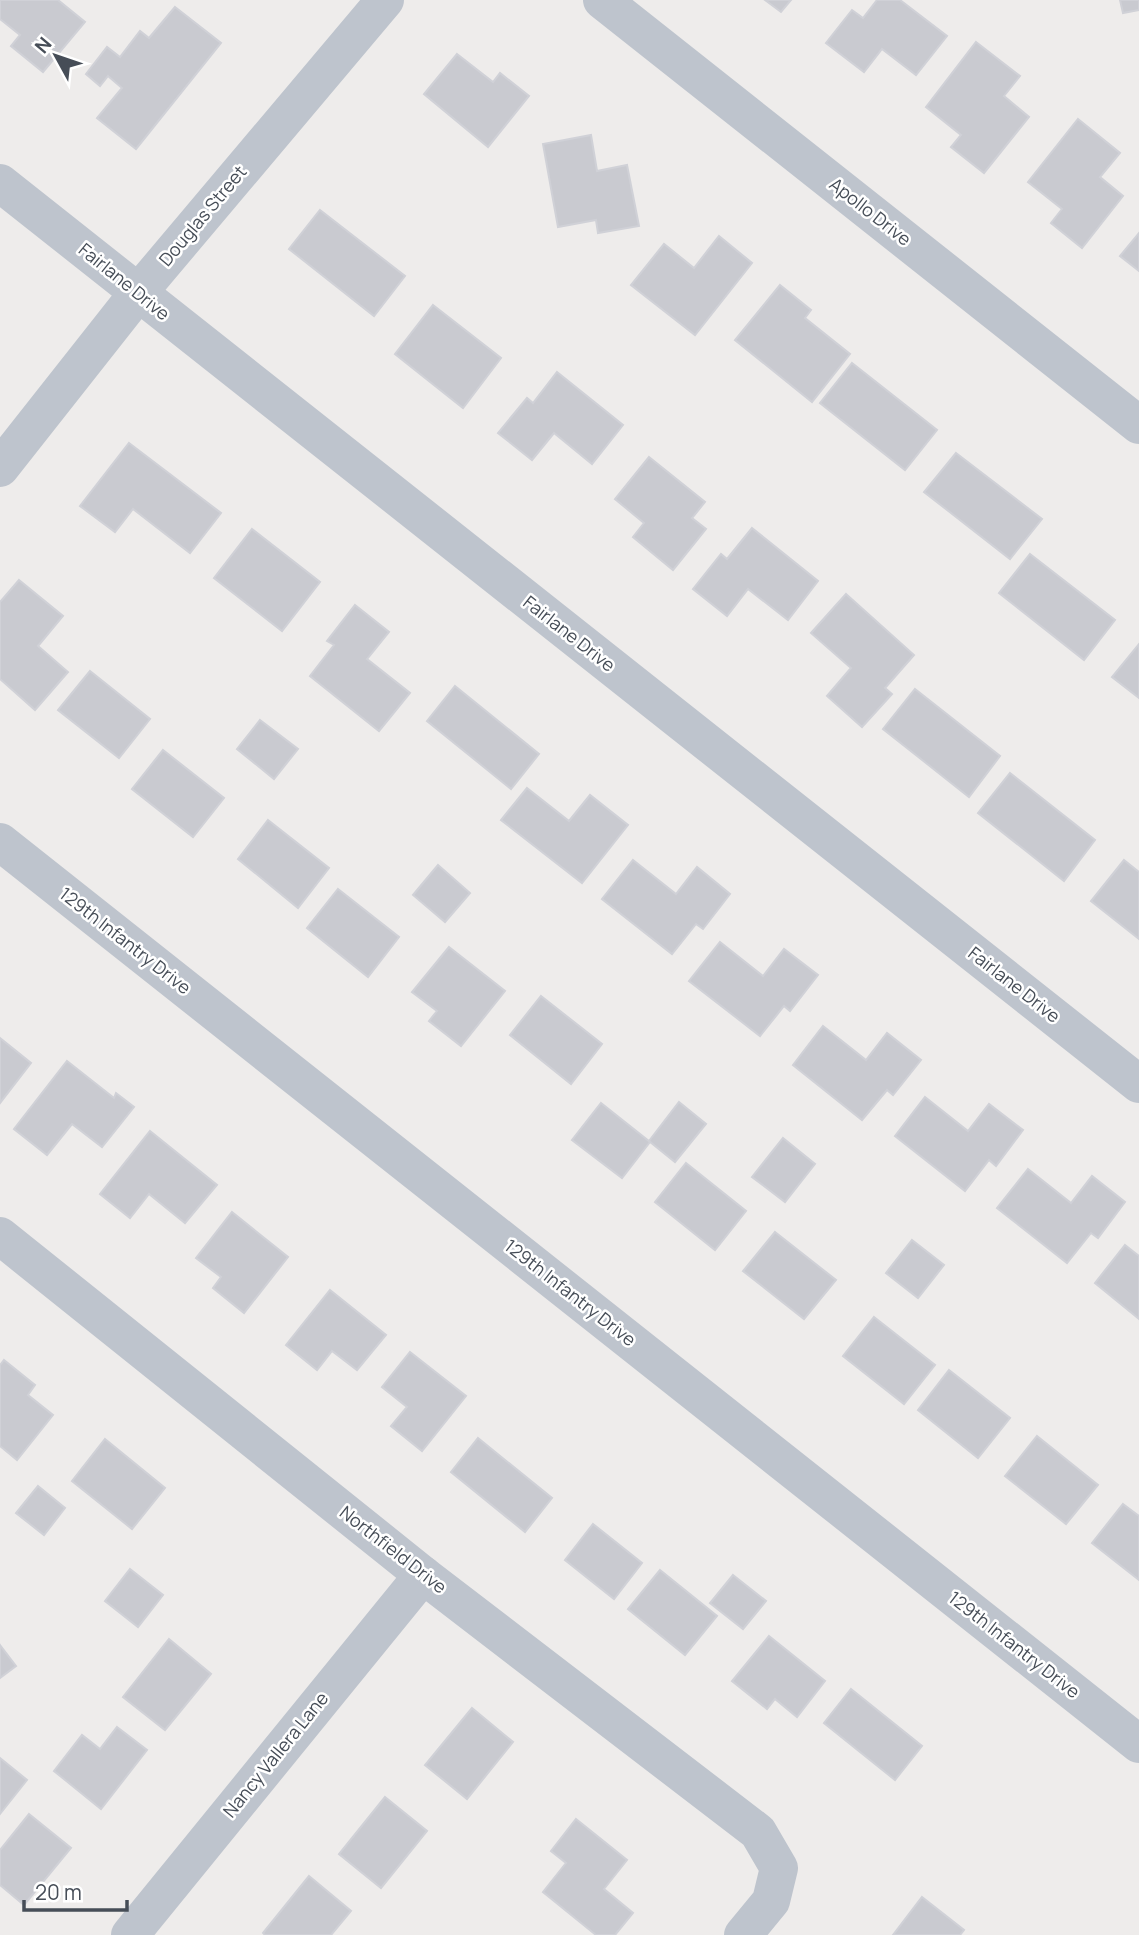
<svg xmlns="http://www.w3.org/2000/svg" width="1139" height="1935" font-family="Manrope,sans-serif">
<rect width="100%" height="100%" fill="#eeeceb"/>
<g fill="#c9cad0" stroke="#d0d1d7" stroke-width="2">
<polygon points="0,0 58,0 85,22 43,72 11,46 20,35 0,19"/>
<polygon points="765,0 791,0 781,12"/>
<polygon points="877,0 900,0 947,36 916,75 882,49 864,72 826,43 852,10 863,18"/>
<polygon points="1120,0 1139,0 1139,10 1123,13"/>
<polygon points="175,7 221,43 136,149 97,118 122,88 108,76 100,86 86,74 107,47 120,57 140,31 149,38"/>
<polygon points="976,42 1020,76 1004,96 1029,117 984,173 951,147 961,135 926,107"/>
<polygon points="457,54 493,82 500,73 529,96 488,147 424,94"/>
<polygon points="1078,119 1120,153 1100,177 1123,196 1082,248 1051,223 1062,209 1028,182"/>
<polygon points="591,135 597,171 627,165 639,226 598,233 596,220 558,227 543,144"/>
<polygon points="320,210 405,276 374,316 289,249"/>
<polygon points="1139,233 1139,271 1120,256"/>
<polygon points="719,236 752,263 695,335 631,285 664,244 694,268"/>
<polygon points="780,285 811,310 805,318 850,354 812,402 735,340"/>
<polygon points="433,305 501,358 463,408 395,354"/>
<polygon points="852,363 937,430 905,470 820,403"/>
<polygon points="557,372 623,425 592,464 554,433 532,460 498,433 527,398 533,403"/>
<polygon points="129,443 221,513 190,553 133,509 115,532 80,506"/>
<polygon points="956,453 1042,519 1010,559 924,492"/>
<polygon points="649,457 705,502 692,518 706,529 673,570 633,537 644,523 615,499"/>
<polygon points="752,528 818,581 788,620 748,589 727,616 693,589 721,554 727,559"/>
<polygon points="252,529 320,582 282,631 214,578"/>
<polygon points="1030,554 1115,620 1084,660 999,593"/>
<polygon points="19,580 63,616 38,646 68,672 35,710 0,679 0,602"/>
<polygon points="846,594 914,655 885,688 892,694 862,727 827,696 851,668 811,633"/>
<polygon points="355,605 389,632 367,659 410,693 379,731 310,676 334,645 327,641"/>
<polygon points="1139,644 1139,698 1112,677"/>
<polygon points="90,671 150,719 119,758 58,710"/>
<polygon points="455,686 539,754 511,789 427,721"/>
<polygon points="915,689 1000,756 969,797 883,729"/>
<polygon points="260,720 298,749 274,779 237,749"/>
<polygon points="163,750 224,798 193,837 132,789"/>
<polygon points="1010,773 1095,840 1064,881 978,813"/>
<polygon points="527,788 569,821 590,795 628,825 582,883 501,820"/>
<polygon points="268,820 329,868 298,908 238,859"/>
<polygon points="633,860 676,894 697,867 730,894 703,929 696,924 672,954 602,899"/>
<polygon points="1124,860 1139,872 1139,939 1091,901"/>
<polygon points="438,865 470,893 445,922 413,895"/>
<polygon points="338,889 399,937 368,977 307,928"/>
<polygon points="720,942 763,976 784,949 818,975 790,1011 784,1006 760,1036 689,981"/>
<polygon points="449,947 505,991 461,1046 429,1021 437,1011 412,992"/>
<polygon points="541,996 602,1044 571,1084 510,1035"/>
<polygon points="823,1026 866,1060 887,1033 921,1060 893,1095 887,1090 862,1120 793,1065"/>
<polygon points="0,1038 31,1063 0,1103"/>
<polygon points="67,1061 114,1098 116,1093 134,1107 102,1147 72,1124 47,1155 14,1129"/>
<polygon points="925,1097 968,1131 989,1104 1023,1130 996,1166 989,1160 965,1191 895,1136"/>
<polygon points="679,1102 706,1124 675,1162 649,1141"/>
<polygon points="601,1103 650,1142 622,1178 572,1140"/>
<polygon points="150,1131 217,1185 185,1223 149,1194 130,1218 100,1194"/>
<polygon points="783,1138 815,1164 785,1202 752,1177"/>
<polygon points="686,1163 746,1211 715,1250 655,1202"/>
<polygon points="1028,1169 1071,1203 1092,1176 1125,1202 1098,1238 1091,1233 1067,1263 997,1208"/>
<polygon points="232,1212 288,1257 244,1313 213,1288 221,1277 196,1258"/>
<polygon points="775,1232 836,1280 804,1319 743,1271"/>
<polygon points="912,1240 944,1265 918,1298 886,1273"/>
<polygon points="1125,1245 1139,1256 1139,1319 1095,1283"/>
<polygon points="330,1290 386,1335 357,1370 332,1351 317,1370 286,1345"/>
<polygon points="874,1317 935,1365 904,1404 843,1356"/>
<polygon points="410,1352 466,1396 422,1451 391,1426 407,1407 382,1387"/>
<polygon points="4,1360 35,1385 28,1395 53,1415 17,1460 0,1446 0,1365"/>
<polygon points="949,1370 1010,1418 978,1458 918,1410"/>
<polygon points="1037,1436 1098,1485 1066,1524 1005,1476"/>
<polygon points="478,1438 552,1498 525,1532 451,1472"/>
<polygon points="105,1439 165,1488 132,1529 72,1481"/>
<polygon points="38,1486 65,1508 44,1535 16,1513"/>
<polygon points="1123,1504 1139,1516 1139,1580 1092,1543"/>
<polygon points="593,1524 642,1563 614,1599 565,1560"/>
<polygon points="130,1569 163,1595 138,1627 105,1601"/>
<polygon points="660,1570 717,1616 685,1655 628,1609"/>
<polygon points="733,1575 766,1601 743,1629 710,1603"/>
<polygon points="769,1636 825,1681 797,1717 775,1699 767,1709 732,1681"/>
<polygon points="169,1639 211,1674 165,1730 123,1697"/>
<polygon points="0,1645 16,1666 0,1678"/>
<polygon points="851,1689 922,1746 895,1780 824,1723"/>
<polygon points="472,1708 513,1742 467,1799 425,1765"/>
<polygon points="117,1727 147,1750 101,1809 54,1771 82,1735 100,1749"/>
<polygon points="0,1758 27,1780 0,1814"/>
<polygon points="385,1797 427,1831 381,1888 339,1854"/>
<polygon points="29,1814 71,1848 24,1905 0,1885 0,1850"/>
<polygon points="576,1819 627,1860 604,1889 633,1913 615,1935 596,1935 543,1892 566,1863 551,1851"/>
<polygon points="309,1876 351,1911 331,1935 265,1935 263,1933"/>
<polygon points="922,1897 964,1930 960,1935 893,1935"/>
</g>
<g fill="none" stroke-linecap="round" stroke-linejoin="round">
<g stroke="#bec4cd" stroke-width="38">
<polyline points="602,0 1139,425"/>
<polyline points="0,183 1139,1084"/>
<polyline points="0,468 138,293 385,0"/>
<polyline points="0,842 1139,1744"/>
<polyline points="0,1236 423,1575 758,1832 779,1868 771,1901 743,1935"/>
<polyline points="130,1935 423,1575"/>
</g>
</g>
<g text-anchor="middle" stroke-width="5" stroke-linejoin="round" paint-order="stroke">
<g font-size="18" fill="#464d57" stroke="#fff">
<text transform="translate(870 212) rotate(38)" y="6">Apollo Drive</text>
<text transform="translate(203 216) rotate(-50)" y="6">Douglas Street</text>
<text transform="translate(124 282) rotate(39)" y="6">Fairlane Drive</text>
<text transform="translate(569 634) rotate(38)" y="6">Fairlane Drive</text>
<text transform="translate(125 941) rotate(38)" y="6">129th Infantry Drive</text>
<text transform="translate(1014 985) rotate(38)" y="6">Fairlane Drive</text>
<text transform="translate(570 1293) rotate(38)" y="6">129th Infantry Drive</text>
<text transform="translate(393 1550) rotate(38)" y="6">Northfield Drive</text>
<text transform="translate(1014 1645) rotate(38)" y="6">129th Infantry Drive</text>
<text transform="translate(276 1755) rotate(-51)" y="6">Nancy Vallera Lane</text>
</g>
</g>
<g transform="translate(56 56) rotate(310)" stroke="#ffffff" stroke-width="5" paint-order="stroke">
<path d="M0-5L12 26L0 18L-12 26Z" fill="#464d57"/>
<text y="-10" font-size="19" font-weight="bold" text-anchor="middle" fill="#464d57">N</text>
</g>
<path d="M24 1900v10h103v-10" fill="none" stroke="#464d57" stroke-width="3.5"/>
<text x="35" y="1900" font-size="21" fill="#464d57" stroke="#ffffff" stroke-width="5" paint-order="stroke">20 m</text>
</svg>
